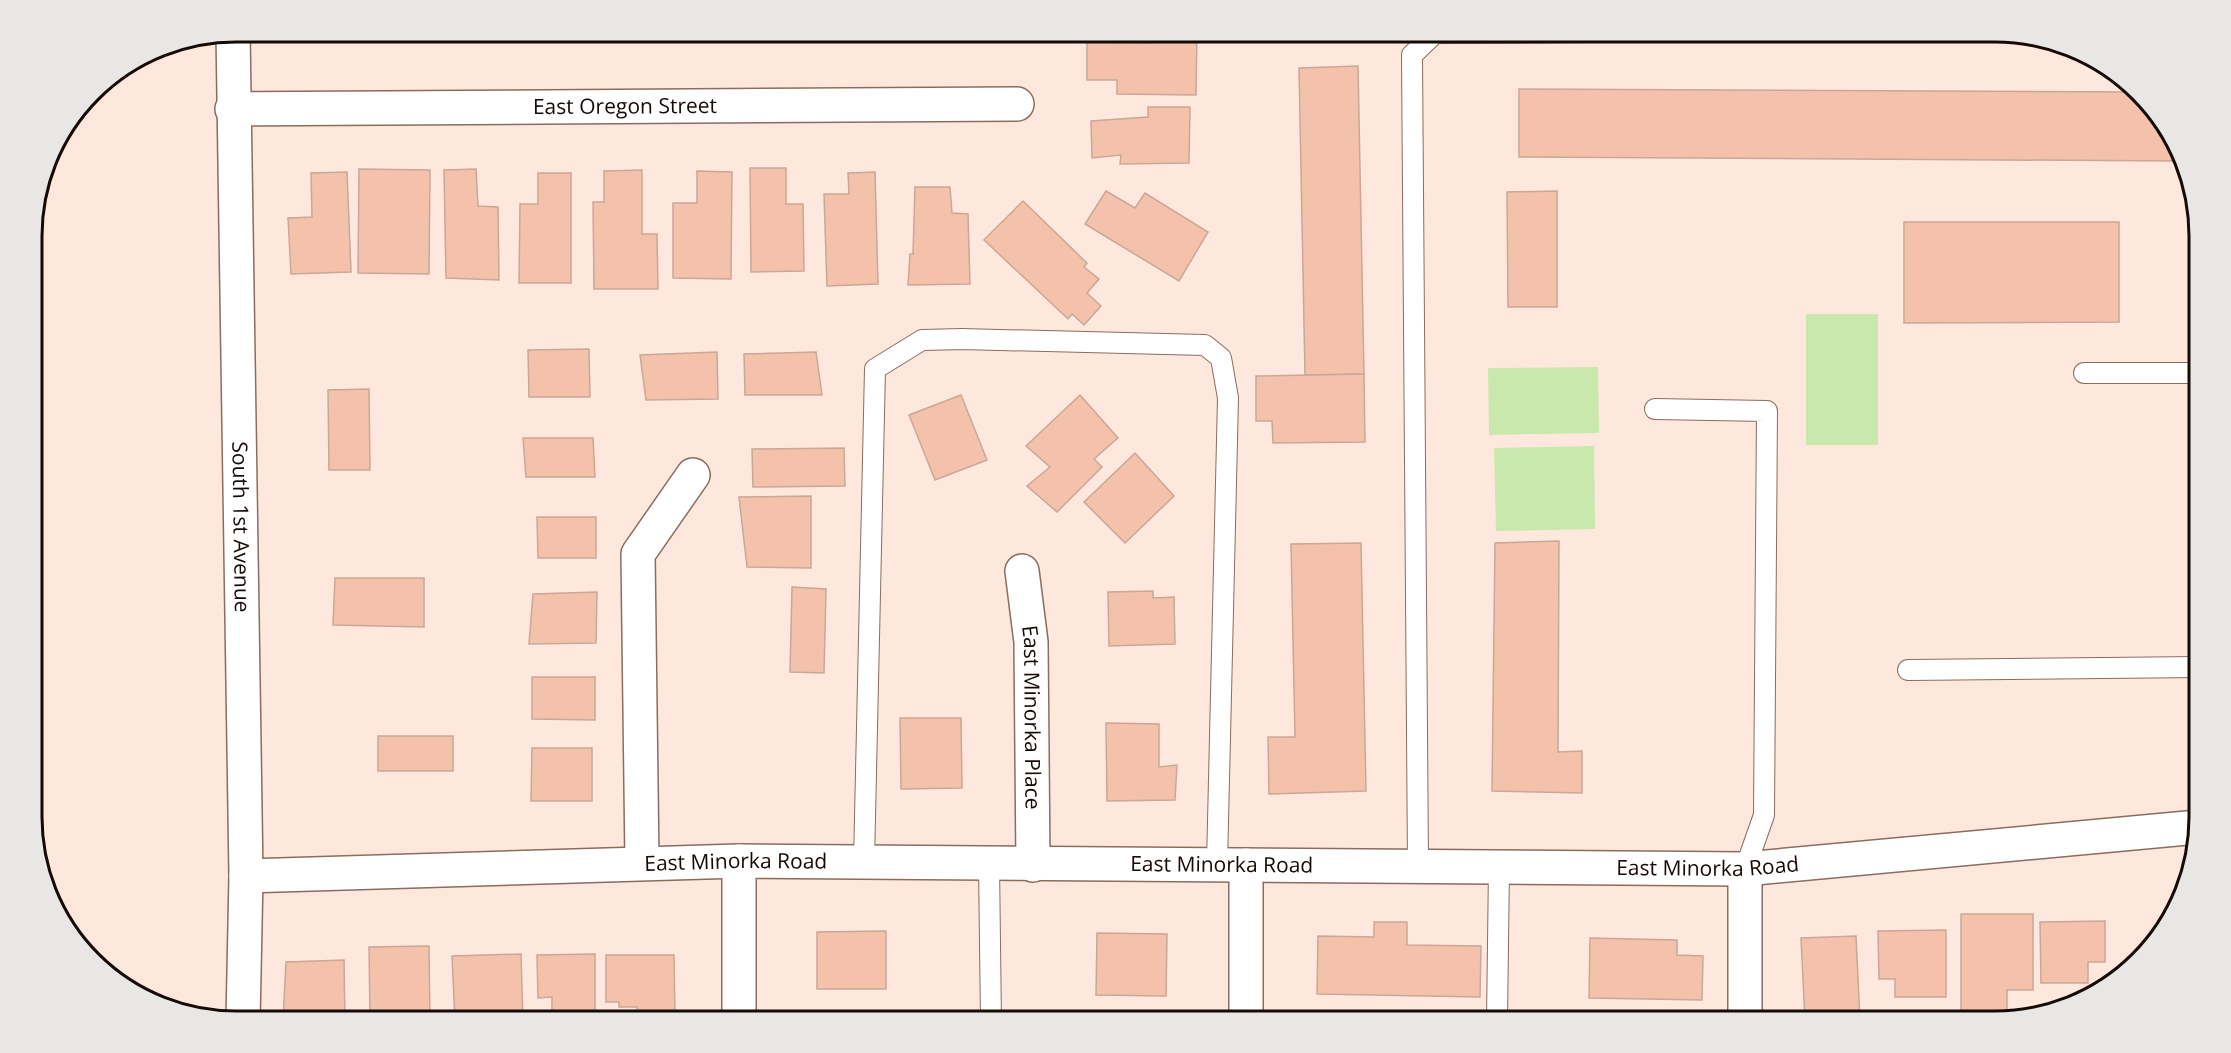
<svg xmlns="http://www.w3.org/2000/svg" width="2231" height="1053" font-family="'Open Sans',sans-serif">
<rect width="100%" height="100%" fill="#fee8de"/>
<g fill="#c9e8ac">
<rect x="1806" y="314" width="72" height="131"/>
<polygon points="1598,367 1599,433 1489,435 1488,368"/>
<polygon points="1594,446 1595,529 1496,531 1494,448"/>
</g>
<g fill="#f4c1aa" stroke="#caa797" stroke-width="1.5">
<polygon points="290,32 325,32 325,34 290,35"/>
<rect x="382" y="32" width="34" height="3"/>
<polygon points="542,32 579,32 579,34 542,36"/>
<polygon points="604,32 643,32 644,33 605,35"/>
<polygon points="742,32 791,32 791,36 742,34"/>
<polygon points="1153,32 1197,32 1196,95 1117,94 1117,80 1087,80 1087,42 1153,43"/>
<polygon points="1358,66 1364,374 1305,375 1299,68"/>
<polygon points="1519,89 2132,92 2157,112 2177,161 1519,157"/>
<polygon points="1148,107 1190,107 1189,163 1120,164 1121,155 1092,158 1091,121 1148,117"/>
<polygon points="750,168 786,168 786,204 803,204 804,271 751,272"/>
<polygon points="359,169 430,170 429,274 358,273"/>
<polygon points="476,169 478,206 498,207 499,280 446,278 444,170"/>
<polygon points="642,170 642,234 657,234 658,289 594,289 593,202 604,202 604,171"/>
<polygon points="697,171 732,172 731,279 673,278 673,203 697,203"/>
<polygon points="347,172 351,272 291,274 288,218 312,217 311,173"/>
<polygon points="875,172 878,284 827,286 824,194 849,194 848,173"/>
<polygon points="538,173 571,173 571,283 519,283 520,204 538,204"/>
<polygon points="915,187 950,187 952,213 968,214 970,284 908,285 910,254 913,254"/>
<polygon points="1106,191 1135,208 1145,193 1208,232 1179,281 1085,224"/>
<polygon points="1557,191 1557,307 1508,307 1507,192"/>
<polygon points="1023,201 1087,263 1084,267 1099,279 1087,293 1101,306 1084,325 1072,314 1068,319 984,240"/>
<polygon points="1904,222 2119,222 2119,322 1904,323"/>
<polygon points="589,349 590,397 529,397 528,350"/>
<polygon points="717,352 718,399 646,400 640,355"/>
<polygon points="816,352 822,395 745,395 744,354"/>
<polygon points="1364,374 1365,442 1273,443 1272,421 1256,421 1256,376"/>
<polygon points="369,389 370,470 329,470 328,390"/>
<polygon points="961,395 987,460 935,480 909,415"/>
<polygon points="1080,395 1118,438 1094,459 1102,467 1057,512 1027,486 1050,467 1026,446"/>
<polygon points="523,438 593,438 595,477 526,477"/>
<polygon points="844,448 845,486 753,487 752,449"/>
<polygon points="1135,453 1174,496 1125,543 1084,502"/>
<polygon points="811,496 811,568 747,567 739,497"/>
<polygon points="537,517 596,517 596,558 538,558"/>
<polygon points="1559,541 1558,752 1582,751 1582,793 1492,791 1495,543"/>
<polygon points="1361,543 1366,791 1269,794 1268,737 1295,737 1291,544"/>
<polygon points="335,578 424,578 424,627 333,625"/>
<polygon points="792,587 826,589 824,673 790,672"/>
<polygon points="1153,591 1153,598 1174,597 1175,644 1109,646 1108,592"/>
<polygon points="597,592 596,643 529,644 533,594"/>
<polygon points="532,677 595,677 595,720 532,719"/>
<polygon points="900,718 961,718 962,788 901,789"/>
<polygon points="1106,723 1159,724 1159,767 1177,765 1175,800 1107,801"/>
<rect x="378" y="736" width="75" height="35"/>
<polygon points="532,748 592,748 592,801 531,801"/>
<polygon points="1961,914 2033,914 2033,990 2007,990 2007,1013 1961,1013"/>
<polygon points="2105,921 2105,962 2088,962 2088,983 2041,983 2040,922"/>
<polygon points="1374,922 1407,922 1407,945 1481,946 1480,997 1317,994 1318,936 1374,937"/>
<polygon points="1946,930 1946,997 1895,997 1895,979 1879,979 1878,931"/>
<polygon points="886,931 886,989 817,989 817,932"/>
<polygon points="1097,933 1167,934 1166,996 1096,995"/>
<polygon points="1856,936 1860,1021 1805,1021 1801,938"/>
<polygon points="1590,938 1677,940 1677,955 1703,956 1702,1000 1589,998"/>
<polygon points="429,946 430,1021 370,1021 369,947"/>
<polygon points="521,954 523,1021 455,1021 452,956"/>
<polygon points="595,954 595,1021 552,1021 552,997 538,998 537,955"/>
<polygon points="606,955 674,955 675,1015 641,1015 641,1021 627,1021 638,1021 637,1007 619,1007 619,1002 606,1002"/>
<polygon points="344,960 345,1021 283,1021 286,962"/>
<rect x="1634" y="1013" width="42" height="8"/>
<polygon points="808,1017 909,1018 909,1021 808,1021"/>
<polygon points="1078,1017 1174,1017 1173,1021 1078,1021"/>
<polygon points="1438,1017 1438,1021 1305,1021 1305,1018"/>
</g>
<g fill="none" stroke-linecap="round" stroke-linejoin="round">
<g stroke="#8c6c5d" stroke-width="22">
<g id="service">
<polyline points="2084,373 2198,373"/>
<polyline points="1655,409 1767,411 1764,815 1745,869"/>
<polyline points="1908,670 2199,667"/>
<polyline points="864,862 875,369 922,340 962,339 1205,345 1221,358 1228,398 1217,864"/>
<polyline points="989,864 991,1021"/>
<polyline points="1418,866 1412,55 1435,33 1583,32"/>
<polyline points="1497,1021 1499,867"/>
</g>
</g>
<g stroke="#8c6c5d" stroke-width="36">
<g id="minor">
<path id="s1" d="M233 32 246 876 243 1021"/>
<path id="s2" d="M232 109 1017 104"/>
<path id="s3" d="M1022 571 1031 642 1033 865"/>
<polyline points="739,861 739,1021"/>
<polyline points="642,862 638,554 693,475"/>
<polyline points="1246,865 1246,1021"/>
<path id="s4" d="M246 876 739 861 1745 869 2198 827"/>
<polyline points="1745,1021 1745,869"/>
</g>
</g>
<use href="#service" stroke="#fff" stroke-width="20"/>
<use href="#minor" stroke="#fff" stroke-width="33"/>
</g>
<g text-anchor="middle" stroke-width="4.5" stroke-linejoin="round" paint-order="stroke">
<g font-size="21" fill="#150a05" stroke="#fafafa">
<text dy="7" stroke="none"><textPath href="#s2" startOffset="393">East Oregon Street</textPath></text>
<text dy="7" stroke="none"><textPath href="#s1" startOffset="495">South 1st Avenue</textPath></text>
<text dy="7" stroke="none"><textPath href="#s3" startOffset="147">East Minorka Place</textPath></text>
<text dy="7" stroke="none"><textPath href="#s4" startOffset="490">East Minorka Road</textPath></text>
<text dy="7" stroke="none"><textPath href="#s4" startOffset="976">East Minorka Road</textPath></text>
<text dy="7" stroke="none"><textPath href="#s4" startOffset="1462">East Minorka Road</textPath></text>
</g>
</g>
<path d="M0 0H2231V1053H0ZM236 42H1995A194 194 0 0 1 2189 236V817A194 194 0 0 1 1995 1011H236A194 194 0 0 1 42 817V236A194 194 0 0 1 236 42Z" fill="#e8e7e6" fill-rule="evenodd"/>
<path fill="none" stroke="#150a05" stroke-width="3" d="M236 42H1995A194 194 0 0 1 2189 236V817A194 194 0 0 1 1995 1011H236A194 194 0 0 1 42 817V236A194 194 0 0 1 236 42Z"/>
</svg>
